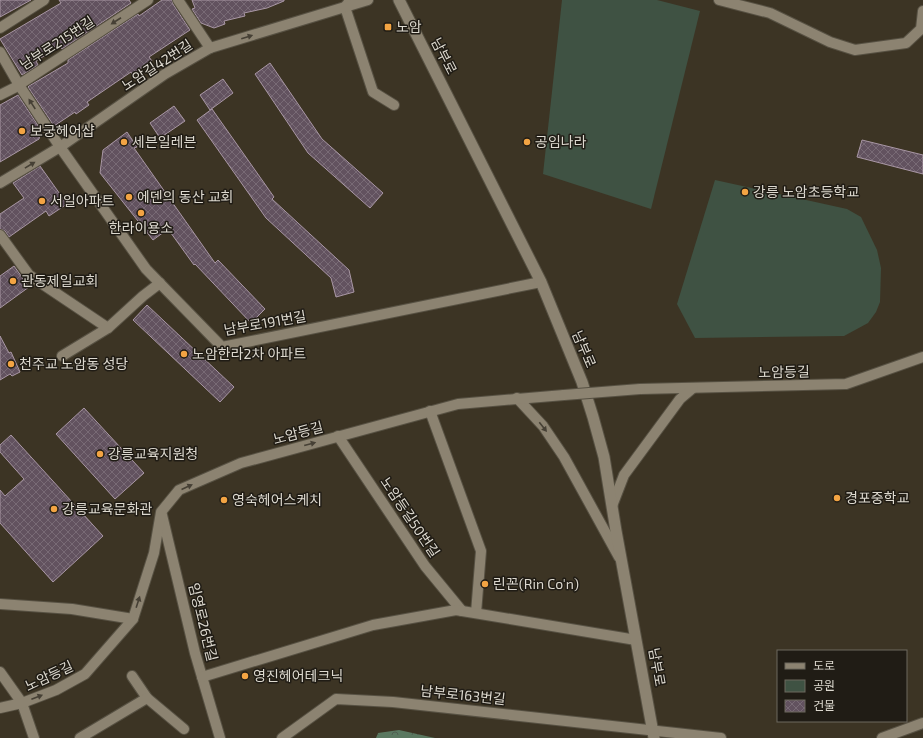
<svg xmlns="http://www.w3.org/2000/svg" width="923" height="738" font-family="'Exo 2','Noto Sans KR',sans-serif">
<defs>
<pattern id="forest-crowns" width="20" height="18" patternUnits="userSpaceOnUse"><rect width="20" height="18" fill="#5a7860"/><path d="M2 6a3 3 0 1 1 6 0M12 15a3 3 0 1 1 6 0" fill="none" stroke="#4f5f51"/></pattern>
<pattern id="building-cross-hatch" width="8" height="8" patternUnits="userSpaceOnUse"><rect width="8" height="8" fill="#62525f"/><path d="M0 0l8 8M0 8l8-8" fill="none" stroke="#786a75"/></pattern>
</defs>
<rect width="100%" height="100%" fill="#3c3424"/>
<g fill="#3f5243">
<polygon points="562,0 657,0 700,11 651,209 543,174"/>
<polygon points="715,180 847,209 861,217 877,250 881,268 880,302 876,312 868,323 844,336 695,338 677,304"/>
</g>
<polygon fill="url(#forest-crowns)" points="399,730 435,738 376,738 378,733"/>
<g fill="url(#building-cross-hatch)" stroke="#a997a5">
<polygon points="0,0 31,0 0,17"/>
<polygon points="59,0 129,0 131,3 62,49 60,46 36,61 38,65 22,75 0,39 61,3"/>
<polygon points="162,0 172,0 173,4 190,30 149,57 152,61 132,74 131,72 87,102 89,105 76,114 75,112 54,126 28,87 29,86 68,63 68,60 138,14 139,16"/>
<polygon points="192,0 284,0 284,1 267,8 244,13 245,16 224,21 225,24 214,28 201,23 192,9 195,8"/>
<polygon points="270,63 322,139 383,193 370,208 308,153 255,74"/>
<polygon points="223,79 233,93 210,110 200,95"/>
<polygon points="18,95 41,130 39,139 0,162 0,105"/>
<polygon points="174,106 185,121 160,138 150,123"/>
<polygon points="212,109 274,197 272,199 349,270 354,292 336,297 331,278 266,218 197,120"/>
<polygon points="127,132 137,147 134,148 215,263 218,260 265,309 251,323 195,264 194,265 168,229 153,240 100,173 103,150"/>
<polygon points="862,140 923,155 923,174 857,157"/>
<polygon points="40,166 67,204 49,216 46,211 9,237 5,231 0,229 0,214 24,198 13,183"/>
<polygon points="14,266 29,287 0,308 0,276"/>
<polygon points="147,305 234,387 220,402 133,320"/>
<polygon points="0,336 9,353 11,352 20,372 12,376 10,374 0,380"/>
<polygon points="84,408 144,473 115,499 56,434"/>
<polygon points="11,435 103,536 53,582 0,523 0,490 5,496 24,479 0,452 0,445"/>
</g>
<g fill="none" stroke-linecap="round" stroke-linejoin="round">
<g stroke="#575143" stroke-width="12">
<g id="minor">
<polyline points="178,0 210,48"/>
<polyline points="719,0 770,13 830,42 855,50 906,43 921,29 923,11"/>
<polyline points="349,2 345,7 373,92 394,105"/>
<polyline points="0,28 44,0"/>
<polyline points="0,52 19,85 60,147 146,269 222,347 541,282"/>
<polyline points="0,95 14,88 148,0"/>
<polyline points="0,183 60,147 165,74 210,48 368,0"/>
<polyline points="0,235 29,275 108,328"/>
<polyline points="62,356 108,328 143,296 160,283"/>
<polyline points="640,389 846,384 923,357"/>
<polyline points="517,398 543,426 564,457 619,557"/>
<polyline points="430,411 481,551 476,613"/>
<polyline points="338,436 425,566 462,611"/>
<polyline points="612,506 624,475 680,399 693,388"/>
<polyline points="162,515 195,653 220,738"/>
<polyline points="0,604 72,609 133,619"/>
<polyline points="0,672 22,703 34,738"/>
<polyline points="132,676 147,698"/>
<polyline points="202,677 373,625 456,610 636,640"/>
<polyline points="0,708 22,703 56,690 85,674 133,619 154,553 161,512 179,490 241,463 458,404 564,395"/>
<polyline points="80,738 147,698 184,729"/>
<polyline points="282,738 336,699 393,702 721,738"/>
<polyline points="882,738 923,723"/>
</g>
</g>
<g stroke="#575143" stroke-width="13">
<polyline id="tertiary" points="399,0 541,282 582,382 593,417 604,457 616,531 654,738"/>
</g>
<use href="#minor" stroke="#8c8371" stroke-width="10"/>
<use href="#tertiary" stroke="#8c8371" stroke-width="11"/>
<g stroke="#575143" stroke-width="12" stroke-linecap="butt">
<polyline id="minor-bridge" points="564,395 640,389"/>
</g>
<use href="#minor-bridge" stroke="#8c8371" stroke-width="10"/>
</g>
<defs><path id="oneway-solid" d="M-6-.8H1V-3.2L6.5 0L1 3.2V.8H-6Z"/></defs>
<g fill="#464035">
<use href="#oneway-solid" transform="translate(116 21) rotate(147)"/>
<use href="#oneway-solid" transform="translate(247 37) rotate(-17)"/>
<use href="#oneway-solid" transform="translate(32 104) rotate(-123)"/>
<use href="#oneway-solid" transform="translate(30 165) rotate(-31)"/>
<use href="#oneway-solid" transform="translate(543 427) rotate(52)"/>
<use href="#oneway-solid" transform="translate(310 444) rotate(-15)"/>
<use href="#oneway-solid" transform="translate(187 487) rotate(-24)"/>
<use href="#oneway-solid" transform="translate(138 602) rotate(-72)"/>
<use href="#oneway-solid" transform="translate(37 697) rotate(-21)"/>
</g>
<g fill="#f3a443" stroke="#201c15" stroke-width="1.5">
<rect x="384" y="23" width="8" height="8" rx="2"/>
<circle cx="22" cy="131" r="4"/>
<circle cx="124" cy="142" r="4"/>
<circle cx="527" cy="142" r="4"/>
<circle cx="745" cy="192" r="4"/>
<circle cx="129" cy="197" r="4"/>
<circle cx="42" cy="201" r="4"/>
<circle cx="141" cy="213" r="4"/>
<circle cx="13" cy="281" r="4"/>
<circle cx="184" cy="354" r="4"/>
<circle cx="11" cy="364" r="4"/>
<circle cx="100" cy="454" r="4"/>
<circle cx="837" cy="498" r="4"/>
<circle cx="224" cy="500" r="4"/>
<circle cx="54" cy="509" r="4"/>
<circle cx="485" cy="584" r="4"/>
<circle cx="245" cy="676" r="4"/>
</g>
<g text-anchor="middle" stroke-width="3" stroke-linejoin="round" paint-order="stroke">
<g font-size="14" fill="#ddd9cf" stroke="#201c15" text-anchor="start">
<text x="396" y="32">노암</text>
<text x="30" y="136">보궁헤어샵</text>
<text x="132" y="147">세븐일레븐</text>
<text x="535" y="147">공임나라</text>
<text x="753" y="197">강릉 노암초등학교</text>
<text x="137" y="202">에덴의 동산 교회</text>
<text x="50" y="206">서일아파트</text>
<text x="141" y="233" text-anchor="middle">한라이용소</text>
<text x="21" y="286">관동제일교회</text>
<text x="192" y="359">노암한라2차 아파트</text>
<text x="19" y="369">천주교 노암동 성당</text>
<text x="108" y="459">강릉교육지원청</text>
<text x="845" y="503">경포중학교</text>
<text x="232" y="505">영숙헤어스케치</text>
<text x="62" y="514">강릉교육문화관</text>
<text x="493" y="589">린꼰(Rin Co'n)</text>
<text x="253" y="681">영진헤어테크닉</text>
</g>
<g font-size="14" fill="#ddd9cf" stroke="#201c15">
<text transform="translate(57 43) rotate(-33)" y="5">남부로215번길</text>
<text transform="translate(444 56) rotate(63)" y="5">남부로</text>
<text transform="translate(157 65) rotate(-33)" y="5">노암길42번길</text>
<text transform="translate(265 323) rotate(-10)" y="5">남부로191번길</text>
<text transform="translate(584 349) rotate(67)" y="5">남부로</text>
<text transform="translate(784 372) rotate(-1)" y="5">노암등길</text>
<text transform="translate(298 433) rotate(-15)" y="5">노암등길</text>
<text transform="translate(410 517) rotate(56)" y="5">노암등길50번길</text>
<text transform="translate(203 622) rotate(76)" y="5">임영로26번길</text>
<text transform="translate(657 667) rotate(80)" y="5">남부로</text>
<text transform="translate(49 676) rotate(-25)" y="5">노암등길</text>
<text transform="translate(463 695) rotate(6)" y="5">남부로163번길</text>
</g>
</g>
<rect x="777" y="650" width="130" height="72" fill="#201c15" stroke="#6c685f"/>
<rect x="785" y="663" width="20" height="6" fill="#8c8371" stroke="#6c685f"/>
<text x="813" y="670" font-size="12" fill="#ddd9cf">도로</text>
<rect x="785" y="680" width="20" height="12" fill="#3f5243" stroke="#6c685f"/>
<text x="813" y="690" font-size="12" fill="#ddd9cf">공원</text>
<rect x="785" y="700" width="20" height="12" fill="url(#building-cross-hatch)" stroke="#6c685f"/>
<text x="813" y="710" font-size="12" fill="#ddd9cf">건물</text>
</svg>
